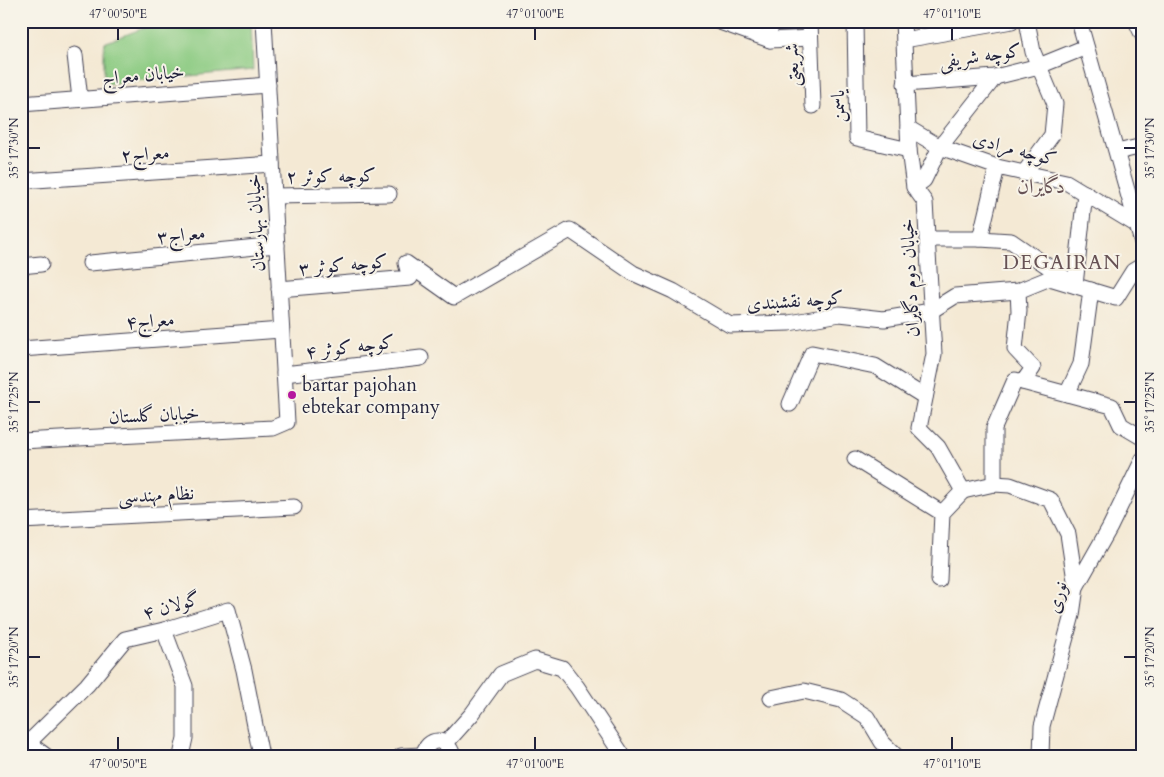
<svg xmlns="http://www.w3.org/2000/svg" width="1164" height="777" font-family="Cardo,Amiri,serif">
<rect width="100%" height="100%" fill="#f7f3e8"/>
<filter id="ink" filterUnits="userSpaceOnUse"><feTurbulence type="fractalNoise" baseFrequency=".02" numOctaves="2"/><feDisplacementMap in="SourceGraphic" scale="10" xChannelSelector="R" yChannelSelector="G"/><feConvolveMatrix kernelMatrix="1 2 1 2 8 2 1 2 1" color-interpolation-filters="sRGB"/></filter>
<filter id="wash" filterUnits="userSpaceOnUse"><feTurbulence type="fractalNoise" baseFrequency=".0096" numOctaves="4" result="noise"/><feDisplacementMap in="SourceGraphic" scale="20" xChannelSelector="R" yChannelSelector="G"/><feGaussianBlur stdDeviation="1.12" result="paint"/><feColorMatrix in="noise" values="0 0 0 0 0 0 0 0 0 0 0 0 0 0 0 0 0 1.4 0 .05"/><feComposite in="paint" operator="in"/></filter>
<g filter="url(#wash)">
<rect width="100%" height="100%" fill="#f4e9d4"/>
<polygon fill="#8ccb82" stroke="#57765e" points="162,21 251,21 253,70 104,84 104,43"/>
</g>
<g filter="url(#ink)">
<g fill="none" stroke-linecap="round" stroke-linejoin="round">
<g stroke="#424052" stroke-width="17">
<g id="minor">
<polyline points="717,21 770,40 810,38"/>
<polyline points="770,21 770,40"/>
<polyline points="810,21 813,106"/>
<polyline points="855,21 857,138 909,150"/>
<polyline points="903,21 909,150 914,187 925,202 934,354 919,428 938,447 963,491"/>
<polyline points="1079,21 1143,246"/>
<polyline points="1136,21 1143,36"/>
<polyline points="904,40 1012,21"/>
<polyline points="75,55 80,99"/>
<polyline points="905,84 995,77 1039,66 1086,47"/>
<polyline points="21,104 268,85"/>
<polyline points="908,128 940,147 997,167 1066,182 1137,225 1143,222"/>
<polyline points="1117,152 1143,146"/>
<polyline points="1024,173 1052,135 1055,104 1033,52 1027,21"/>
<polyline points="21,181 272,164"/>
<polyline points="914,187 924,180 940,147 995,77"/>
<polyline points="274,196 389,194"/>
<polyline points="927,239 980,239 1011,241 1075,285 1085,193"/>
<polyline points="980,239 997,167"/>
<polyline points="90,263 277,245"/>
<polyline points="21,266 41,264"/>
<polyline points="279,289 410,278 406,263 454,297 570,230 633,273 673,291 730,325 789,323 840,314 884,319 931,311 955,296 1018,291 1050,278 1116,298 1133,271 1143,265"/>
<polyline points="1018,291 1019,311 1015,349 1033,368 1023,382"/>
<polyline points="21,349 281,330"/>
<polyline points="284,374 421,358"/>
<polyline points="1067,394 1081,364 1091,290"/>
<polyline points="790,404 812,353 875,366 925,397"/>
<polyline points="21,441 273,428 287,422 264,21"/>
<polyline points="855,459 942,513"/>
<polyline points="994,484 994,428 1015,380 1112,406 1121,425 1143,438"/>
<polyline points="963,491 994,484 1010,485 1051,500 1068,534 1076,587"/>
<polyline points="21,521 294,507"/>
<polyline points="939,580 942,513 963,491"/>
<polyline points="164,630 185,686 185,738 181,756"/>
<polyline points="771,698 804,691 841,700 867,717 882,742 896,756"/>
<polyline points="21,740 28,743 87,685 125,639 164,630 228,610 244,670 261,756"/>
<polyline points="28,743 46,756"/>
<polyline points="446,743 472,714 501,674 535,660 562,668 577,687 623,756"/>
<polyline points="401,756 423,755"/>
<path d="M423 756C427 736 448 736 453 756"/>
<polyline points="1041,756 1042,726 1072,615 1076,587 1110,527 1143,459"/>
</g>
</g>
<use href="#minor" stroke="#fff" stroke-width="15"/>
</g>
</g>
<path fill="none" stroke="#22223b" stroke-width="2" d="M118 28V40M535 28V40M952 28V40M28 148H40M1124 148H1136M28 402H40M1124 402H1136M28 657H40M1124 657H1136M118 737V750M535 737V750M952 737V750"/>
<circle fill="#b5179e" stroke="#f7f3e8" stroke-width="2" cx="292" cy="395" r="5"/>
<g text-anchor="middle" stroke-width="4" stroke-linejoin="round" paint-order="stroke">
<g font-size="19" fill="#22223b" stroke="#f7f3e8">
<text transform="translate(980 55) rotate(-8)" y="7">کوچه شریفی</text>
<text transform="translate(791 65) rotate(-92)" y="7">شریعتی</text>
<text transform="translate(143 74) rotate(-5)" y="7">خیابان معراج</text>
<text transform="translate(837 106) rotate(-90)" y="7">یاسمن</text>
<text transform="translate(1015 148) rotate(15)" y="7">کوچه مرادی</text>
<text transform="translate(145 153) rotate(-4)" y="7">معراج۲</text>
<text transform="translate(331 175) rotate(-1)" y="7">کوچه کوثر ۲</text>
<text transform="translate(255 223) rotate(-93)" y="7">خیابان بهارستان</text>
<text transform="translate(181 234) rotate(-6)" y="7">معراج۳</text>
<text transform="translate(343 264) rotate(-5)" y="7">کوچه کوثر ۳</text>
<text transform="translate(909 278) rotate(-93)" y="7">خیابان دوم دگایران</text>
<text transform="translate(795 300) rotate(-4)" y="7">کوچه نقشبندی</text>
<text transform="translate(150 320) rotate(-4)" y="7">معراج۴</text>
<text transform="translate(350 346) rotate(-7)" y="7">کوچه کوثر ۴</text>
<text transform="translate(154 414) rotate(-3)" y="7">خیابان گلستان</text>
<text transform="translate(156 494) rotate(-3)" y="7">نظام مهندسی</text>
<text transform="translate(1056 597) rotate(-75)" y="7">نوری</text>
<text transform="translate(171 605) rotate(-16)" y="7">گولان ۴</text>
</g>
<g font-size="19" fill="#22223b" stroke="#f7f3e8" text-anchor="start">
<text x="302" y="391">bartar pajohan<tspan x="302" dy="22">ebtekar company</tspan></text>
</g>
<g font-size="20" letter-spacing="1" fill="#675255" stroke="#f7f3e8">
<text x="1062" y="269">DEGAIRAN</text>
</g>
<g font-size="21" fill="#675255" stroke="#f7f3e8">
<text x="1041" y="193">دگایران</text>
</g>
</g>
<rect width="1164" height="777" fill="none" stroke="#f7f3e8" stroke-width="55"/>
<rect x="28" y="28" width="1108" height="722" fill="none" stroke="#22223b" stroke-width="2"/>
<g font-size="12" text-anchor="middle" fill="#22223b">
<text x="118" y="18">47°00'50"E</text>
<text x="535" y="18">47°01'00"E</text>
<text x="952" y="18">47°01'10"E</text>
<text transform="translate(14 148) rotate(-90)" y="4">35°17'30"N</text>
<text transform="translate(1150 148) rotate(-90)" y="4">35°17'30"N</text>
<text transform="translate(14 402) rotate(-90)" y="4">35°17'25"N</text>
<text transform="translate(1150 402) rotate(-90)" y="4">35°17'25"N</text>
<text transform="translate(14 657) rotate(-90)" y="4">35°17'20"N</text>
<text transform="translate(1150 657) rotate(-90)" y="4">35°17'20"N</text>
<text x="118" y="768">47°00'50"E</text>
<text x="535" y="768">47°01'00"E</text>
<text x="952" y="768">47°01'10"E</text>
</g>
</svg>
